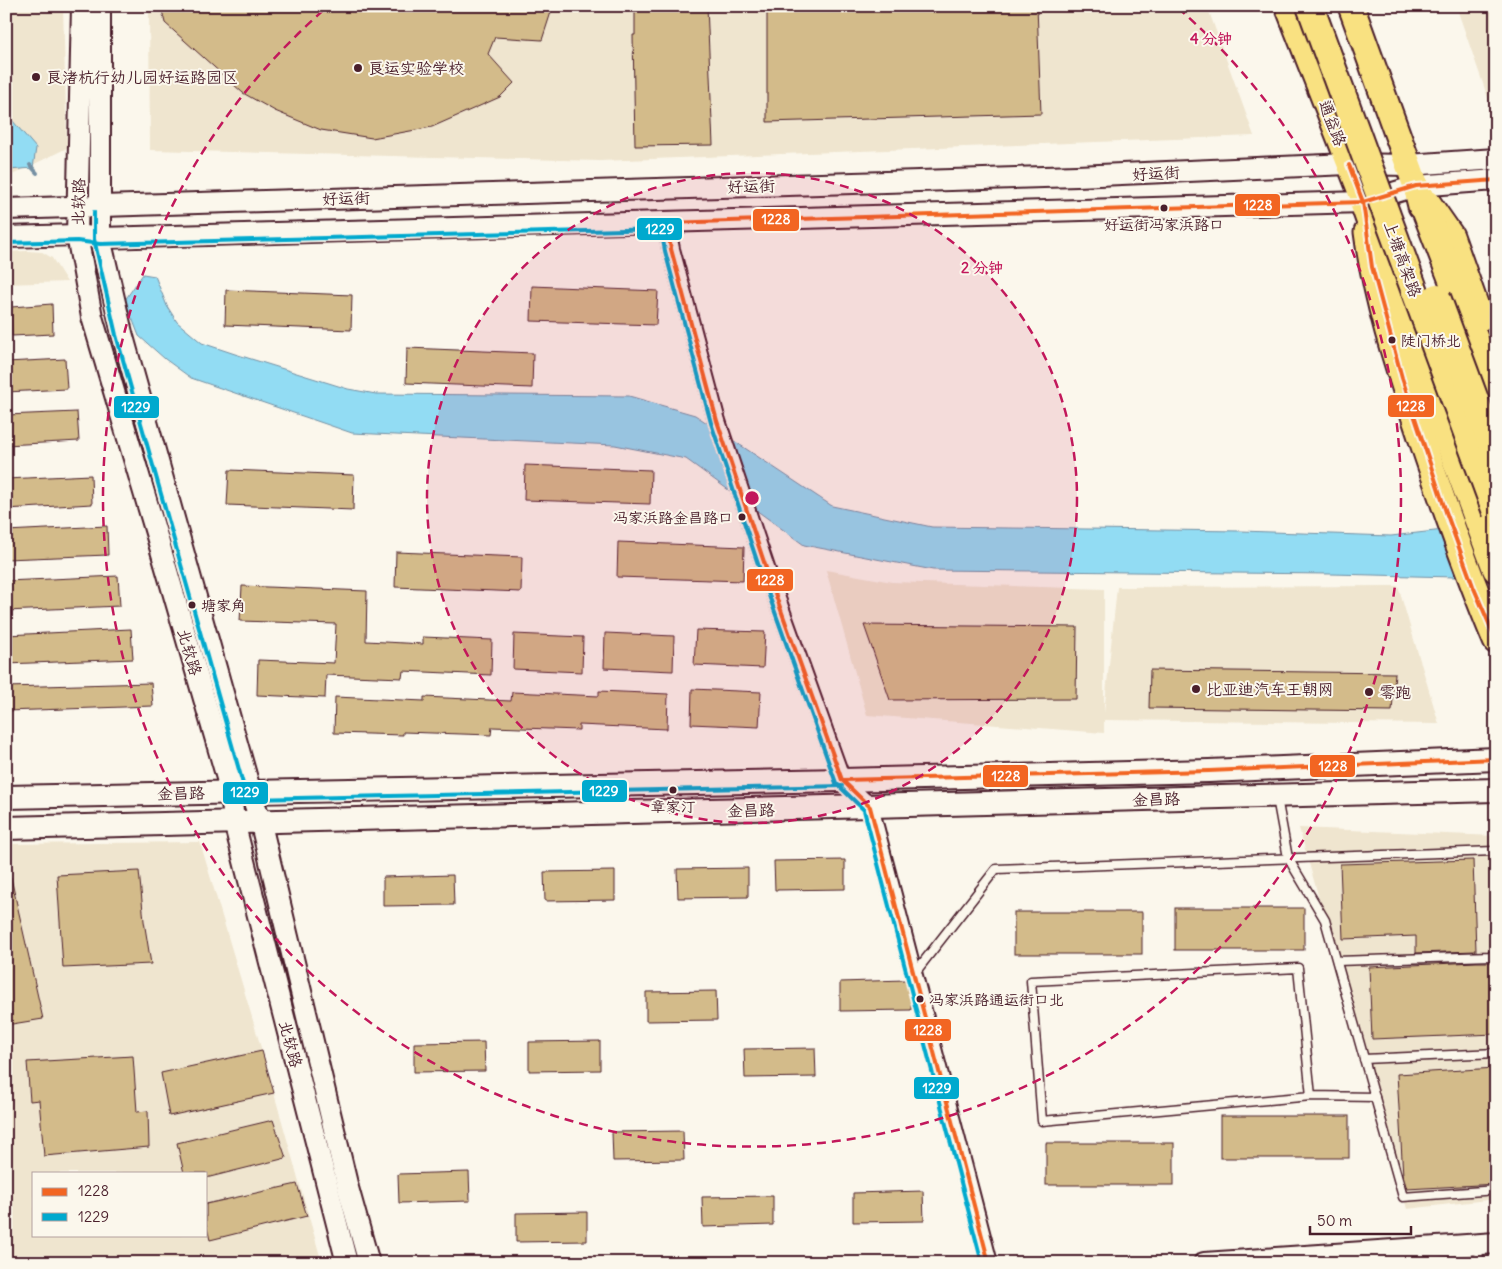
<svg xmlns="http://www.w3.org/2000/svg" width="1502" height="1269" font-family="Delius,'LXGW WenKai TC',sans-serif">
<rect width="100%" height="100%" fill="#fbf7ec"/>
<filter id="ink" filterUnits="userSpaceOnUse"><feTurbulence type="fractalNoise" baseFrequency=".02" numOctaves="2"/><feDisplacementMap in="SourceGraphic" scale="10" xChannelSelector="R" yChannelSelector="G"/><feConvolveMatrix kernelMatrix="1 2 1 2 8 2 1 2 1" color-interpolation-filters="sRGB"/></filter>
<g filter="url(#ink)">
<g fill="#efe5cf" fill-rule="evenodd">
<polygon points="6,6 63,6 67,148 6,178"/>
<polygon points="149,6 1207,6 1254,136 600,161 150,150"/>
<polygon points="1456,6 1496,6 1496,121"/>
<polygon points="27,251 42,252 52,258 67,282 6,284 6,252"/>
<polygon points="826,570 892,582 1104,589 1104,713 1117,587 1398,586 1439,724 1104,720 1104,733 867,715"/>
<polygon points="1299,828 1496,836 1496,1199 1407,1209"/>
<path d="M200 842 262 1051 322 1263H6V844ZM34 1173H206V1235H34Z"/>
</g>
<g fill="#92dcf3" stroke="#7590a3">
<polygon points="6,113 36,148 33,168 9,170 6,167"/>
<polygon points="143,274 155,276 167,306 177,322 202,343 235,354 348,389 376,394 629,396 695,415 832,506 932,527 1241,531 1391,536 1496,524 1496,578 1331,574 933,570 804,545 686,459 615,445 352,433 191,378 165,359 139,336 125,300"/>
</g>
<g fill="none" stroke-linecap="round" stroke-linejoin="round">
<polyline stroke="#7590a3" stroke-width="4" points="30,165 37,173"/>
</g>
<g fill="#d3bb8a" stroke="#4a1f2b">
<polygon points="161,6 553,6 542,40 495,37 488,54 514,83 500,97 432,127 372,138 321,130 275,111 243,93 165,23"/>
<polygon points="635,6 707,6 713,145 635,146 633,35 635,35"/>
<polygon points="767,6 1037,6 1041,114 767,122"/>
<polygon points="532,286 658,291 656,325 531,321"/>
<polygon points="226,290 352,295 351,330 225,325"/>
<polygon points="52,304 53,334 12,336 11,307"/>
<polygon points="407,348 533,353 532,388 406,383"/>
<polygon points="65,359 67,389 6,392 6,362"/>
<polygon points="77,412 79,441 6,445 6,415"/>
<polygon points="525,465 651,470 650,504 524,500"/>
<polygon points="229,470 354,475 353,510 227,505"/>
<polygon points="91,475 92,504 6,509 6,479"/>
<polygon points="107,526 108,555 6,559 6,531"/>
<polygon points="618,542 744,547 743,581 617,577"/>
<polygon points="396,552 522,557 521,592 395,587"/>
<polygon points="118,576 120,606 6,611 6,581"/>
<polygon points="242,586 367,591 366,641 423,644 423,637 492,640 491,675 403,671 402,678 326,675 325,698 257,695 258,660 334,663 336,624 240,621"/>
<polygon points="864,625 1077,627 1076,699 890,700"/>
<polygon points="131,629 133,659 6,664 6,635"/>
<polygon points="696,630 765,632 763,668 694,665"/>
<polygon points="605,633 674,636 673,671 604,668"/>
<polygon points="514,634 583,637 582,672 513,669"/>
<polygon points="1150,670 1395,673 1392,711 1149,708"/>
<polygon points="151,683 153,706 6,711 6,687"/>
<polygon points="692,689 761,692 759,727 691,724"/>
<polygon points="599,691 668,694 667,729 579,725 579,730 492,727 491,735 403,732 403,735 334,733 335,697 424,701 424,697 511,701 512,692 599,696"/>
<polygon points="845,860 845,889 775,890 774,861"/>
<polygon points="1473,860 1476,951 1416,953 1416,936 1343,939 1340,864"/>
<polygon points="748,868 748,897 678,898 677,869"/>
<polygon points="139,871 144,921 151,964 63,968 57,875"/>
<polygon points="615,871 615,900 545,901 544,872"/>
<polygon points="453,875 454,905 383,906 383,877"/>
<polygon points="6,878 11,878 43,1019 6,1025"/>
<rect x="1175" y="908" width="129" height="42"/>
<rect x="1014" y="912" width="128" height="42"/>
<polygon points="1476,962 1496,962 1496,1034 1372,1039 1369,967"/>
<polygon points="905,980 911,1002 911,1010 840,1011 840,982"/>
<polygon points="716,991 717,1020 646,1021 646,992"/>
<polygon points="600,1041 600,1070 529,1071 529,1042"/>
<polygon points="484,1042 485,1071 414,1072 414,1043"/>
<polygon points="815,1048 816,1077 745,1078 744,1049"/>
<polygon points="262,1051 274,1093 169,1116 161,1073"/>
<polygon points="133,1056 137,1112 148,1111 149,1147 44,1156 39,1100 30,1101 27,1062"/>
<polygon points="1496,1068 1496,1184 1407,1189 1403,1176 1397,1074"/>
<rect x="1220" y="1116" width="129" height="42"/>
<polygon points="273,1120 286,1158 206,1178 206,1173 184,1173 177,1143"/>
<polygon points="683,1131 684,1160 613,1161 612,1132"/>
<rect x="1046" y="1143" width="128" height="42"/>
<polygon points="469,1172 470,1201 399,1203 398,1174"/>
<polygon points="297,1184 307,1216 210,1240 206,1224 206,1204"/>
<polygon points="923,1191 924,1221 853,1222 853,1193"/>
<polygon points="773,1196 773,1225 703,1227 702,1197"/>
<polygon points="587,1212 587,1241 516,1242 516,1213"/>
</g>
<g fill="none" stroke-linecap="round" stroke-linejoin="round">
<g stroke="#4a1f2b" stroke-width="11">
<g id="service">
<polyline points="1277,798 1288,858 1325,920 1403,1197 1496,1190"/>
<polyline points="1337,961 1491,956 1496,953"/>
<polyline points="914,974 996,869 1495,851 1496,855"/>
<polyline points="1364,1059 1496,1053"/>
<polyline points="1311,1096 1042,1121 1031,981 1298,968 1311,1096 1375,1097"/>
<polyline points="1478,1244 1479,1263"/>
</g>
</g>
<g stroke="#4a1f2b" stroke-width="20">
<polyline id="minor" points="666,223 671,249 717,421 767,571 842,780 870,807 989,1263"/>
</g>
<g stroke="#4a1f2b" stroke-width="24">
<g id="tertiary">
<polyline points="82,6 77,235 92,317 156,533 231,792 234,822 347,1263"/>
<polyline points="100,6 100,238 122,333 251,793 260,820 348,1188 369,1263"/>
<polyline points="6,209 1077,176 1348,164 1408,165 1496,159"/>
<polyline points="6,237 77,235 100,238 1363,202 1416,186 1496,180"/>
<polyline points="1204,1263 1496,1243"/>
</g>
</g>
<g stroke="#4a1f2b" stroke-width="26">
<g id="secondary">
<polyline points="6,797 842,780 1209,771 1496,759"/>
<polyline points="6,828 1496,790"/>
</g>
</g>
<g stroke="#4a1f2b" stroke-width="29">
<g id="primary">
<polyline points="1288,6 1372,220"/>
<polyline points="1351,6 1416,186 1421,206"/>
<polyline points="1428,203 1451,236 1480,318"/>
<path d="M1367 232C1376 302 1399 370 1421 437 1444 506 1468 574 1496 641"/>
</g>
</g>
<g stroke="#4a1f2b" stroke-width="30">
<g id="trunk">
<polyline points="1416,186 1496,394"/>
<polyline points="1363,202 1428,386 1496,569"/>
</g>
</g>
<use href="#service" stroke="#fbf7ec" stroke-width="8"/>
<use href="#minor" stroke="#fbf7ec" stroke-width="16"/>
<use href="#tertiary" stroke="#fbf7ec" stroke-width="20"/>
<use href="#secondary" stroke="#fbf7ec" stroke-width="22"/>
<use href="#primary" stroke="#f9e181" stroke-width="25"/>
<use href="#trunk" stroke="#f9e181" stroke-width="26"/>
<g stroke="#4a1f2b" stroke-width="30" stroke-linecap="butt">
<g id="trunk-bridge">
<polyline points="1310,6 1496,512"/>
<polyline points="1437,297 1496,456"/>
</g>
</g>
<use href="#trunk-bridge" stroke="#f9e181" stroke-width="26"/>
<g stroke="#fbf7ec" stroke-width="8">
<g id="bus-1">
<polyline points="1349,165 1363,202 1372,267 1402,378 1446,512 1473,586 1496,640"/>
<polyline points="842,780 1209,771 1496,759"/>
<polyline points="989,1263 870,807 842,780 767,571 717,421 671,249 666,223 1363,202 1416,186 1496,180"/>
</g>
</g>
<g stroke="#fbf7ec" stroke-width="8">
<g id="bus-2">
<polyline points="94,212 94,239 116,335 247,798 251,799 842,786"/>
<polyline points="6,243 77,241 100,244 661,229 665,251 711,423 761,573 836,783 864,810 982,1263"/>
</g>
</g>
<use href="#bus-1" stroke="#f26522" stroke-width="4"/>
<use href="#bus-2" stroke="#00a9ce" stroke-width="4"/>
</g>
</g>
<circle cx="752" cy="498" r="325" fill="#c2185b" fill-opacity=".12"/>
<g fill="none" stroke="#c2185b" stroke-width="2.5" stroke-dasharray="9 6">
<circle cx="752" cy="498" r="325"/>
<path d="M1178 8A649 649 0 1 1 326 8"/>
</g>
<g fill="#4a1f2b" stroke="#fbf7ec" stroke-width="2">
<circle cx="358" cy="68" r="5"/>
<circle cx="36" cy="77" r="5"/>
<circle cx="1164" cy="208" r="4.5"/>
<circle cx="1392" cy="340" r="4.5"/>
<circle cx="742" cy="517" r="4.5"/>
<circle cx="192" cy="605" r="4.5"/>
<circle cx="1196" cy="689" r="5"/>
<circle cx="1369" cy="692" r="5"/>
<circle cx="673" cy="790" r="4.5"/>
<circle cx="920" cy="999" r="4.5"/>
</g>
<g text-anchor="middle" stroke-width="4" stroke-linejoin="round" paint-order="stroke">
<g font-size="15" fill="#4a1f2b" stroke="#fbf7ec" text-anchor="start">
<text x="1164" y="230" text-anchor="middle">好运街冯家浜路口</text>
<text x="1401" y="346">陡门桥北</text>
<text x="733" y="523" text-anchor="end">冯家浜路金昌路口</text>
<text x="201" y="611">塘家角</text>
<text x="673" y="812" text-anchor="middle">章家汀</text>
<text x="929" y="1005">冯家浜路通运街口北</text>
</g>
<g font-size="16" fill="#4a1f2b" stroke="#fbf7ec" text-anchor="start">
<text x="368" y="74">良运实验学校</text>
<text x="46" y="83">良渚杭行幼儿园好运路园区</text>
<text x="1206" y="695">比亚迪汽车王朝网</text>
<text x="1379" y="698">零跑</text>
</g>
<g font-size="16" fill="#4a1f2b" stroke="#fbf7ec">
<text transform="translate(1333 123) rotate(69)" y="6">通益路</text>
<text transform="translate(1156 173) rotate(-3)" y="6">好运街</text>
<text transform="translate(751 186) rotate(-2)" y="6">好运街</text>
<text transform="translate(346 198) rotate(-2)" y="6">好运街</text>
<text transform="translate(78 202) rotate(-89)" y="6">北软路</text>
<text transform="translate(1403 259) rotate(70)" y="6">上塘高架路</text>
<text transform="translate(190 652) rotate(74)" y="6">北软路</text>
<text transform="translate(181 793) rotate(-1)" y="6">金昌路</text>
<text transform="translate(1156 799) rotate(-2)" y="6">金昌路</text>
<text transform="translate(751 810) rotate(-1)" y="6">金昌路</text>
<text transform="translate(291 1044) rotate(75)" y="6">北软路</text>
</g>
</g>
<circle cx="752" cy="498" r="8" fill="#c2185b" stroke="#fbf7ec" stroke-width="2.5"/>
<g font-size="15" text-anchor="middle" font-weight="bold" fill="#c2185b" stroke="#fbf7ec" stroke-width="4" stroke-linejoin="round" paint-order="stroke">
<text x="1211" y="44">4 分钟</text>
<text x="982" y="273">2 分钟</text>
</g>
<g stroke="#fbf7ec" stroke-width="2">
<rect x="1234" y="193" width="47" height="24" rx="5" fill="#f26522"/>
<rect x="752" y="208" width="48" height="24" rx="5" fill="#f26522"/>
<rect x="636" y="217" width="47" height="24" rx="5" fill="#00a9ce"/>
<rect x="1387" y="394" width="48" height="24" rx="5" fill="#f26522"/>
<rect x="113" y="395" width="47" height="24" rx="5" fill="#00a9ce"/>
<rect x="746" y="568" width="48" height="24" rx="5" fill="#f26522"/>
<rect x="1309" y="754" width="47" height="24" rx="5" fill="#f26522"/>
<rect x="982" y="764" width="47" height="24" rx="5" fill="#f26522"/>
<rect x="581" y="779" width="47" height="24" rx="5" fill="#00a9ce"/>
<rect x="222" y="781" width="47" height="24" rx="5" fill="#00a9ce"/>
<rect x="904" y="1018" width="48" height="24" rx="5" fill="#f26522"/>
<rect x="913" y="1076" width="47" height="24" rx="5" fill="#00a9ce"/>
</g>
<g font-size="14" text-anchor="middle" font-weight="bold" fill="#fff">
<text x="1258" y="210">1228</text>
<text x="776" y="224">1228</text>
<text x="660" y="234">1229</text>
<text x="1411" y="411">1228</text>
<text x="136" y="412">1229</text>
<text x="770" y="585">1228</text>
<text x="1333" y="771">1228</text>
<text x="1006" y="781">1228</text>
<text x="604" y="796">1229</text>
<text x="245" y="797">1229</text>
<text x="928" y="1035">1228</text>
<text x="937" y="1093">1229</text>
</g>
<rect width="1502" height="1269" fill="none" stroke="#fbf7ec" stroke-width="25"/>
<rect x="12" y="12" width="1477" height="1244" fill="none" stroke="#4a1f2b" stroke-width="2" filter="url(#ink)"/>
<rect x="32" y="1172" width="175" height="65" fill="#fbf7ec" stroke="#b4a19f"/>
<rect x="42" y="1188" width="25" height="8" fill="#f26522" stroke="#b4a19f"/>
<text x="78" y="1196" font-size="15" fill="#4a1f2b">1228</text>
<rect x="42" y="1213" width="25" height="8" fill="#00a9ce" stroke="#b4a19f"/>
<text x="78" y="1222" font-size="15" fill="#4a1f2b">1229</text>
<path d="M1310 1226v8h101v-8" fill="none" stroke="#4a1f2b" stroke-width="2.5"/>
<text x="1317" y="1226" font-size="15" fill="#4a1f2b" stroke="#fbf7ec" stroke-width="4" paint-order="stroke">50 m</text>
</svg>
